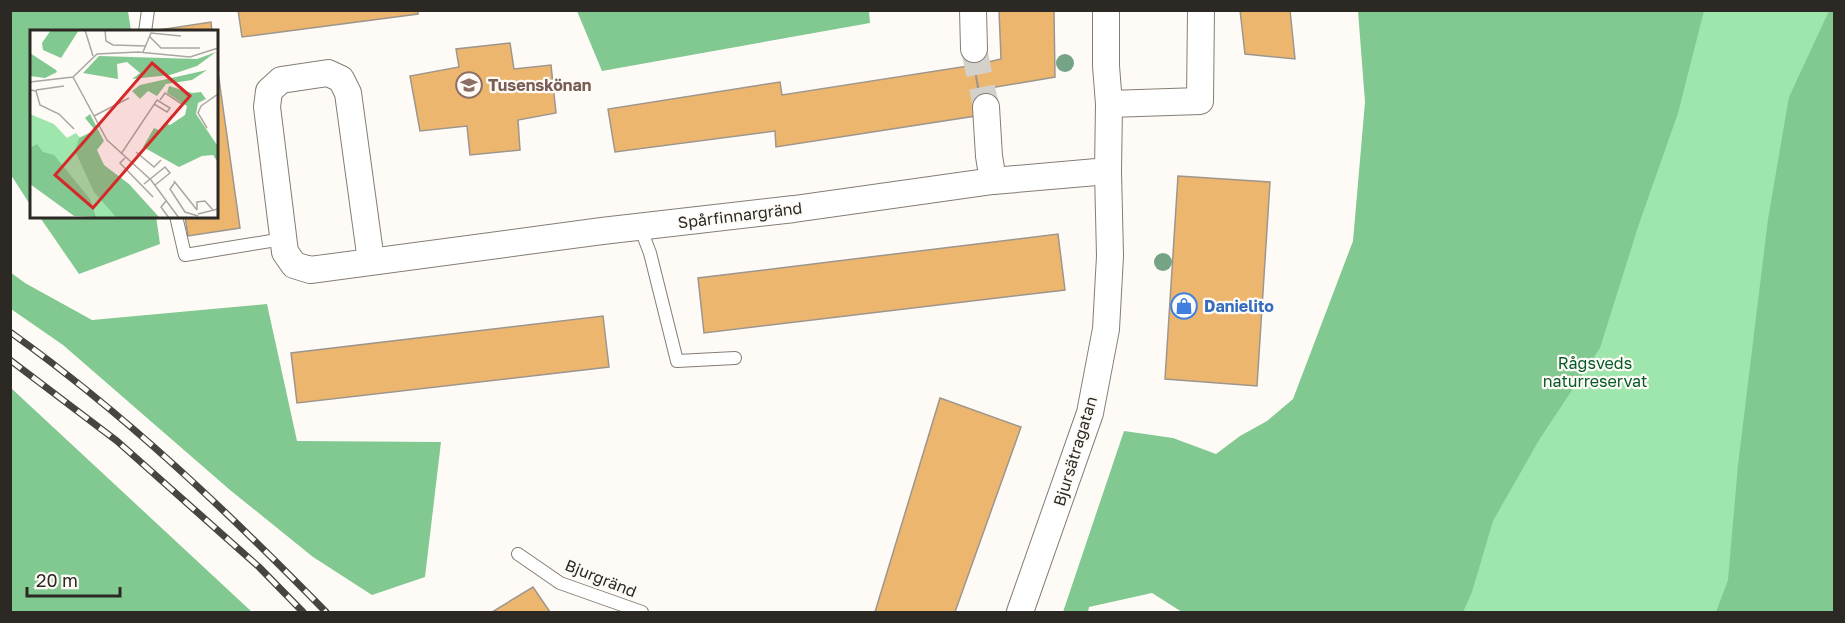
<svg xmlns="http://www.w3.org/2000/svg" width="1845" height="623" font-family="'Golos Text',sans-serif">
<rect width="100%" height="100%" fill="#fefbf7"/>
<polygon fill="#9fe6ad" points="1405,11 1834,11 1834,612 1308,612"/>
<g fill="#81c990">
<polygon points="10,11 128,11 131,31 32,32 31,206 11,175"/>
<polygon points="869,11 870,23 602,71 577,11"/>
<polygon points="1358,11 1704,11 1678,113 1638,227 1600,348 1539,440 1493,521 1472,592 1463,612 1182,612 1152,593 1089,607 1088,612 1063,612 1124,431 1173,438 1216,454 1240,436 1267,421 1293,399 1353,241 1365,102"/>
<polygon points="1829,11 1834,11 1834,612 1716,612 1728,580 1738,465 1768,219 1789,97"/>
<polygon points="39,216 156,216 160,244 79,274"/>
<polygon points="10,272 25,283 92,320 267,304 297,441 441,442 425,577 372,595 313,557 230,490 63,345 11,309"/>
<polygon points="11,388 252,612 11,612"/>
</g>
<g fill="#edb66f" stroke="#9d968d" stroke-width="1.5">
<polygon points="238,10 418,10 418,14 242,37"/>
<polygon points="999,10 1054,10 1055,77 979,90 974,65 1001,59"/>
<polygon points="1240,10 1290,10 1295,59 1245,54"/>
<polygon points="211,22 212,32 159,32 158,30"/>
<polygon points="510,43 514,69 551,65 556,113 518,120 520,150 470,155 467,126 420,131 410,76 459,67 456,49"/>
<polygon points="216,58 240,228 188,236 185,216 216,216"/>
<polygon points="974,65 982,115 776,147 775,131 615,152 608,109 780,82 782,95"/>
<polygon points="1178,176 1270,182 1257,386 1165,379"/>
<polygon points="1058,234 1065,290 704,333 698,278"/>
<polygon points="603,316 609,367 297,403 291,353"/>
<polygon points="940,398 1021,427 955,612 875,612"/>
<polygon points="533,587 550,612 492,612"/>
</g>
<g fill="none" stroke-linecap="round" stroke-linejoin="round">
<polyline stroke="#d4d1cd" stroke-width="26" stroke-dasharray="26 13" stroke-linecap="butt" points="974,49 986,107"/>
<g stroke="#847d74" stroke-width="14">
<g id="lane">
<polyline points="145,32 148,10"/>
<polyline points="176,216 185,255 283,239"/>
<polyline points="640,227 650,253 677,361 735,358"/>
<polyline points="518,554 560,583 642,612"/>
</g>
</g>
<g stroke="#847d74" stroke-width="28">
<g id="street">
<polyline points="973,10 974,49"/>
<polyline points="1109,104 1200,101 1201,10"/>
<polyline points="986,107 989,156 993,181"/>
<polyline points="371,261 348,93 341,79 328,73 281,80 269,91 267,107 285,252 294,265 310,270 602,231 794,209 993,181 1108,171"/>
<polyline points="1020,612 1090,413 1106,329 1110,256 1108,171 1109,104 1106,66 1106,10"/>
</g>
</g>
<use href="#lane" stroke="#fff" stroke-width="12"/>
<use href="#street" stroke="#fff" stroke-width="26"/>
<g stroke="#484541" stroke-width="7">
<g id="rail">
<path d="M10 332C125 414 228 512 326 612"/>
<polyline points="10,360 117,441 259,567 303,612"/>
</g>
</g>
<use href="#rail" stroke="#fefbf7" stroke-width="4.5" stroke-dasharray="14" stroke-linecap="butt"/>
</g>
<g fill="#75a385">
<circle cx="1065" cy="63" r="9"/>
<circle cx="1163" cy="262" r="9"/>
</g>
<defs>
<g id="school-ring" transform="scale(1.35)"><circle r="9.5" fill="#fefbf7" stroke="#8d6e63" stroke-width="1.5"/><path d="M0-5L7-2L0 1L-7-2ZM-4 1L0 2.5L4 1V4Q0 6-4 4Z" fill="#8d6e63"/></g>
<g id="shop-ring" transform="scale(1.35)"><circle r="9.5" fill="#fefbf7" stroke="#3f7fe0" stroke-width="1.5"/><path d="M-5-2.5h2.3a2.7 3.5 0 0 1 5.4 0H5L5.5 6h-11ZM-1.5-2.5h3a1.5 2.3 0 0 0-3 0Z" fill="#3f7fe0"/></g>
</defs>
<g fill-rule="evenodd">
<use href="#school-ring" x="469" y="85"/>
<use href="#shop-ring" x="1184" y="306"/>
</g>
<g text-anchor="middle" stroke-width="4.5" stroke-linejoin="round" paint-order="stroke">
<g font-size="16" font-weight="bold" fill="#785e54" stroke="#fefbf7" text-anchor="start">
<text x="488" y="91">Tusenskönan</text>
</g>
<g font-size="16" fill="#2c2925" stroke="#fefbf7">
<text transform="translate(740 215) rotate(-7)" y="6">Spårfinnargränd</text>
<text transform="translate(1075 451) rotate(-73)" y="6">Bjursätragatan</text>
<text transform="translate(601 578) rotate(22)" y="6">Bjurgränd</text>
</g>
<g font-size="16" font-weight="bold" fill="#366cbe" stroke="#fefbf7" text-anchor="start">
<text x="1204" y="312">Danielito</text>
</g>
<g font-size="16" fill="#055b27" stroke="#fefbf7">
<text x="1595" y="369">Rågsveds<tspan x="1595" dy="18">naturreservat</tspan></text>
</g>
</g>
<g transform="translate(30 30)">
<rect width="188" height="188" fill="#fefbf7"/>
<path d="M0 84 24 94 37 108 46 103 116 187H62L0 129Z" fill="#9fe6ad"/>
<path d="M21 0H49L31 28 13 20 12 13ZM186 22 167 36 140 45 102 49 110 43 97 32 87 34 88 49 53 43 69 26 167 29ZM0 23 26 40 27 42 15 48 0 46ZM177 40 162 50 136 54 127 66 118 61 110 69 102 61 110 55ZM139 56 162 63 171 62 176 69 168 73 166 84 187 115V131L183 125 172 126 149 137 113 117 124 98 131 101 135 93 140 95 155 85 157 76 137 63ZM60 84 74 111 67 120 74 135 99 154 129 187H86L64 162 45 121 49 108 65 100 55 88ZM7 114 13 122 24 125 60 169 66 187 44 186 0 154V118Z" fill="#81c990"/>
<path fill="none" stroke="#aaa7a3" stroke-width="1.5" d="M55 0 63 26M75 0 76 11 83 15 116 16M120 7 131 18H170M113 22 121 3 151 6M43 47 77 110 121 150 149 188M0 52 43 47 67 24 108 22 160 27 188 18M0 60 6 61 10 75 29 84 44 99M6 60 34 56M130 70 135 63 152 74M64 86 99 68M177 98 168 83 171 76 188 64M106 122 124 137 131 130M91 124 127 70 140 78 137 82 124 74M95 128 90 133 123 167M144 151 167 180M145 152 140 159 155 182 168 186M114 154 135 137 140 143 125 155M136 171 131 177 139 188M167 180V172L175 171 183 180M168 184 188 179"/>
<path fill="#d62828" fill-opacity="0.15" stroke="#d62828" stroke-width="3" d="M122 33 160 66 63 178 25 145Z"/>
<rect width="188" height="188" fill="none" stroke="#2c2925" stroke-width="3"/>
</g>
<rect width="1845" height="623" fill="none" stroke="#2c2925" stroke-width="24"/>
<path d="M27 587v9h93v-9" fill="none" stroke="#2c2925" stroke-width="3"/>
<text x="36" y="587" font-size="18" fill="#2c2925" stroke="#fefbf7" stroke-width="4.5" paint-order="stroke">20 m</text>
</svg>
